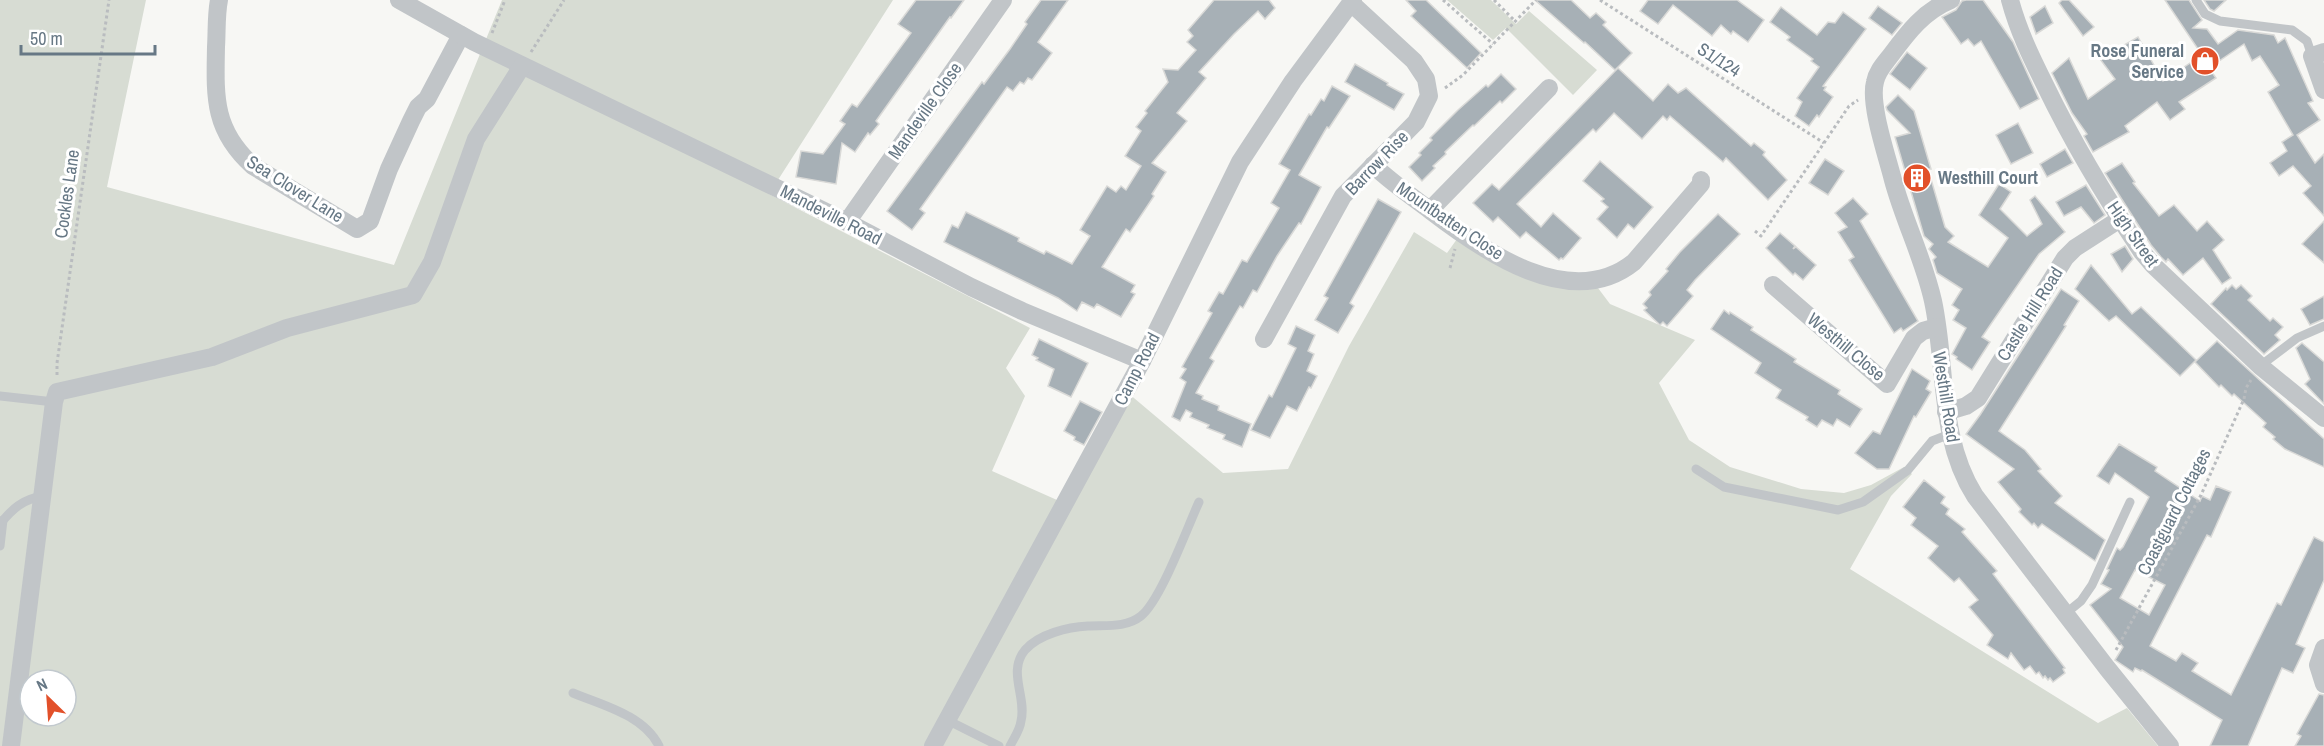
<svg xmlns="http://www.w3.org/2000/svg" width="2324" height="746" font-family="'Archivo Narrow',sans-serif">
<rect width="100%" height="100%" fill="#f7f7f4"/>
<g fill="#d7dcd3" fill-rule="evenodd">
<path d="M0 0H146L107 187 394 265 502 0H893L769 194 1030 328 1006 368 1025 396 992 471 1057 500 1128 393 1223 473 1288 469 1349 346 1414 232 1447 253 1457 239 1595 284 1610 304 1695 340 1659 383 1689 440 1730 467 1801 489 1844 493 1871 485 1904 467 1912 474 1891 496 1850 569 2098 723 2127 708 2158 746H0ZM30 680H66V716H30Z"/>
<polygon points="1447,0 1491,0 1516,24 1529,11 1597,70 1573,95 1506,28 1493,40"/>
</g>
<g fill="#a7b0b6" stroke="#d9d9d7" stroke-width="1.5" fill-rule="evenodd">
<polygon points="916,0 964,0 951,18 950,17 876,121 879,124 870,135 868,133 855,152 842,143 836,184 796,177 801,151 823,154 845,124 840,121 852,104 857,107 911,33 898,24"/>
<polygon points="1041,0 1068,0 1038,42 1052,53 1032,80 1028,78 1024,84 1020,82 1013,91 1007,87 920,209 925,213 912,230 887,211 982,82 984,84 1010,49 1027,24 1025,22"/>
<polygon points="1214,0 1269,0 1275,8 1265,19 1258,11 1234,34 1199,72 1206,78 1177,113 1187,121 1152,163 1166,172 1152,194 1154,196 1130,232 1126,229 1102,267 1135,285 1131,292 1135,294 1121,317 1097,304 1094,308 1082,302 1077,311 1058,298 944,242 952,225 958,228 966,212 1019,238 1018,241 1044,254 1046,251 1072,264 1090,236 1080,230 1107,186 1116,192 1121,186 1126,190 1141,166 1125,156 1141,131 1136,127 1147,113 1145,111 1168,82 1163,69 1178,70 1196,50 1187,42 1193,36 1188,30"/>
<polygon points="1406,0 1426,0 1481,53 1467,68 1411,16 1416,11"/>
<polygon points="1535,0 1571,0 1590,18 1596,13 1606,22 1603,25 1632,53 1615,70 1585,42 1584,43"/>
<polygon points="1648,0 1737,0 1764,20 1748,42 1733,31 1731,34 1721,25 1712,36 1673,5 1658,24 1640,11"/>
<polygon points="1966,0 1983,0 2013,42 2039,99 2020,109 1981,41 1974,46 1968,39 1961,44 1942,17 1956,10 1962,1"/>
<polygon points="2062,0 2069,0 2094,27 2083,36 2059,3"/>
<polygon points="2165,0 2189,0 2202,20 2193,28 2207,29 2218,44 2238,30 2274,35 2278,43 2285,38 2313,101 2308,103 2320,120 2297,135 2315,163 2324,154 2324,216 2303,193 2311,186 2293,166 2279,176 2270,163 2287,151 2282,142 2293,135 2268,92 2279,85 2260,56 2252,61 2244,44 2209,68 2216,78 2179,102 2185,109 2170,120 2157,102 2125,126 2129,132 2093,152 2084,136 2087,134 2072,113 2052,73 2069,58 2088,99 2115,79 2100,59 2138,37 2163,81 2202,55"/>
<polygon points="2204,0 2226,0 2214,11 2210,9"/>
<polygon points="1878,6 1902,23 1892,35 1869,18"/>
<polygon points="2045,6 2053,23 2036,34 2030,17"/>
<polygon points="1781,7 1817,35 1828,22 1835,23 1843,12 1866,29 1823,86 1826,87 1824,90 1833,97 1819,117 1817,115 1809,126 1795,116 1802,102 1797,98 1819,67 1811,61 1813,59 1787,40 1790,37 1770,22"/>
<polygon points="1907,52 1927,68 1910,90 1890,74"/>
<polygon points="1355,64 1388,83 1387,85 1404,94 1394,110 1345,82"/>
<polygon points="1618,68 1653,101 1668,84 1678,93 1686,88 1751,146 1754,143 1765,152 1763,155 1787,180 1768,200 1726,158 1723,162 1670,116 1667,120 1663,116 1642,139 1614,113 1596,132 1593,129 1517,204 1541,227 1553,213 1581,238 1563,259 1561,258 1559,260 1526,232 1520,238 1498,217 1493,222 1473,203 1492,184 1499,190"/>
<polygon points="1501,74 1516,89 1502,103 1500,101 1474,126 1473,125 1445,152 1446,154 1433,166 1435,168 1422,181 1409,167 1421,155 1419,153 1432,140 1430,138 1458,110 1486,85 1488,87"/>
<polygon points="1332,86 1350,96 1329,128 1327,127 1299,175 1321,187 1301,224 1299,223 1277,256 1257,292 1253,290 1243,308 1240,306 1210,358 1214,361 1196,393 1203,396 1202,399 1219,406 1218,410 1251,424 1242,447 1223,439 1225,435 1207,428 1209,425 1190,417 1192,413 1186,410 1180,421 1172,417 1186,382 1180,378 1186,369 1182,367 1212,313 1208,311 1219,292 1223,294 1242,260 1247,262 1279,208 1271,203 1290,170 1279,164 1309,114 1311,115 1321,99 1324,101"/>
<polygon points="1898,95 1914,111 1931,169 1928,169 1945,227 1954,236 1948,242 1988,267 2008,238 1979,215 1999,184 2011,192 2000,209 2027,236 2042,224 2030,200 2035,196 2065,232 2039,254 2006,302 1982,337 1990,342 1972,370 1956,359 1957,357 1952,354 1966,328 1953,320 1959,310 1952,305 1962,289 1937,273 1933,260 1936,257 1929,249 1933,244 1924,236 1895,137 1910,133 1887,110 1886,107"/>
<polygon points="2018,123 2033,153 2011,164 1996,135"/>
<polygon points="2065,149 2073,163 2047,177 2040,164"/>
<polygon points="1825,159 1844,171 1828,195 1809,183"/>
<polygon points="1600,161 1653,207 1634,229 1628,224 1617,238 1597,219 1608,207 1601,201 1604,199 1583,181"/>
<polygon points="2122,163 2135,182 2133,183 2159,216 2174,205 2197,231 2207,221 2224,240 2213,250 2231,278 2222,284 2203,258 2183,275 2168,259 2166,262 2161,257 2151,245 2105,173"/>
<polygon points="2086,185 2105,215 2094,223 2081,207 2064,216 2056,202"/>
<polygon points="1853,198 1868,214 1860,221 1918,321 1903,331 1901,328 1894,333 1849,260 1854,257 1838,232 1847,227 1835,213"/>
<polygon points="1378,199 1401,212 1350,303 1354,306 1338,333 1315,320 1328,298 1324,296"/>
<polygon points="1718,214 1740,234 1695,280 1687,290 1693,296 1667,326 1663,322 1660,325 1644,310 1647,308 1643,304 1651,295 1649,292 1668,271 1666,269 1680,252"/>
<polygon points="2324,221 2324,263 2302,244"/>
<polygon points="1780,233 1795,246 1793,249 1796,247 1816,265 1803,280 1795,273 1793,275 1766,248"/>
<polygon points="2125,246 2133,259 2122,272 2111,254"/>
<polygon points="2091,265 2132,314 2141,307 2196,360 2180,376 2116,316 2109,321 2075,289"/>
<polygon points="2232,285 2236,289 2241,285 2252,296 2248,300 2270,321 2273,318 2283,327 2275,335 2280,340 2264,354 2211,304 2226,288 2227,290"/>
<polygon points="2061,289 2079,301 2064,325 2066,326 1999,431 2025,450 2041,469 2038,471 2062,496 2055,503 2105,540 2095,561 2042,524 2038,528 2034,523 2032,525 2019,512 2021,509 1998,482 2014,469 1966,434 1980,415"/>
<polygon points="2324,296 2324,319 2310,325 2301,309"/>
<polygon points="1724,310 1729,314 1730,312 1753,327 1751,330 1796,359 1794,362 1840,390 1838,394 1862,409 1850,427 1837,419 1833,426 1822,420 1817,427 1806,420 1808,417 1776,398 1781,390 1755,373 1761,363 1711,329"/>
<polygon points="1296,326 1315,335 1308,351 1314,354 1307,371 1317,376 1311,388 1309,387 1297,411 1287,406 1270,438 1251,430 1269,395 1272,397 1296,348 1288,344"/>
<polygon points="1039,339 1088,363 1071,397 1048,386 1054,369 1036,360 1038,358 1032,355"/>
<polygon points="2217,341 2324,439 2324,467 2285,449 2273,439 2275,437 2263,427 2266,423 2234,394 2232,396 2221,385 2219,387 2195,362"/>
<polygon points="2302,343 2324,362 2324,404 2305,384 2310,379 2296,348"/>
<polygon points="1912,369 1930,381 1926,389 1931,392 1916,417 1914,416 1889,469 1877,469 1855,453 1873,431 1880,434"/>
<polygon points="1080,401 1102,412 1084,445 1074,440 1075,437 1064,431"/>
<path d="M2119 444 2157 467 2155 471 2200 501 2202 496 2210 500 2216 486 2231 492 2211 537 2207 535 2150 646 2176 661 2182 653 2198 663 2192 671 2231 695 2277 603 2281 605 2314 537 2324 542V580L2296 644 2305 648 2293 673 2282 668 2248 746H2210L2222 720 2142 670 2141 671 2135 668 2133 672 2115 660 2123 647 2090 605 2111 589 2101 584 2109 570 2107 569 2117 548 2120 550 2123 547 2149 497 2115 473 2109 484 2097 476ZM2135 570 2165 585 2149 615 2120 598Z"/>
<polygon points="1924,480 1945,497 1941,503 1949,509 1946,514 1965,529 1962,532 1997,571 1993,574 2065,668 2063,669 2065,673 2053,682 2050,678 2048,680 2045,676 2043,678 2039,672 2036,674 2030,666 2024,670 2011,653 2008,659 1987,645 1993,635 1969,607 1978,600 1959,578 1954,582 1928,558 1938,546 1911,525 1916,518 1903,507"/>
<polygon points="2319,694 2324,695 2324,746 2295,746 2301,736 2297,734"/>
</g>
<g fill="none" stroke-linecap="round" stroke-linejoin="round">
<g stroke="#b9bcbf" stroke-width="3" stroke-dasharray="3 3" stroke-linecap="butt">
<polyline points="1443,0 1493,44"/>
<polyline points="1494,0 1515,21"/>
<polyline points="1600,0 1824,143"/>
<polyline points="492,33 505,0"/>
<polyline points="531,52 564,0"/>
<polyline points="1445,88 1463,75 1536,0"/>
<polyline points="1755,231 1761,236 1849,106 1858,100"/>
<polyline points="1450,268 1455,249"/>
<polyline points="57,375 57,363 109,0"/>
<polyline points="2116,650 2201,495 2244,399 2246,388 2251,380"/>
</g>
<g stroke="#c1c5c8" stroke-width="9">
<polyline points="2196,0 2205,14 2220,21 2292,30 2307,41 2312,56"/>
<polyline points="2260,366 2297,338 2324,326"/>
<polyline points="0,396 54,402"/>
<polyline points="1696,469 1724,487 1838,510 1863,502 1908,470 1932,441 1950,434"/>
<path d="M0 524C12 509 23 499 43 496"/>
<polyline points="0,546 3,520"/>
<polyline points="2065,614 2081,601 2092,585 2130,502"/>
<path d="M573 693C602 705 644 715 659 746"/>
<polyline points="947,720 999,746"/>
<path d="M1010 746C1014 738 1020 730 1021 721 1027 697 1007 672 1025 650 1039 634 1068 627 1088 626 1106 625 1126 628 1141 616 1161 600 1187 528 1199 502"/>
</g>
<g stroke="#c1c5c8" stroke-width="18">
<path d="M219 0C216 15 217 31 216 47 215 97 213 130 253 166L357 229 370 221 389 169 411 121 418 107 427 99 461 35"/>
<polyline points="399,0 474,42 847,222 971,287 1022,311 1142,361"/>
<path d="M1951 0C1924 11 1908 32 1891 55 1885 63 1877 71 1875 82 1869 104 1887 156 1893 180 1904 221 1924 260 1933 301 1947 366 1938 438 1975 496L2107 668 2170 746"/>
<path d="M2010 0C2018 30 2031 57 2045 85 2073 143 2106 198 2142 252L2153 265 2260 366 2324 418"/>
<polyline points="2324,52 2312,56 2324,90"/>
<path d="M1373 165C1391 182 1411 196 1431 211 1483 251 1571 313 1634 262L1701 184V180"/>
<polyline points="1430,210 1549,88"/>
<polyline points="847,222 1003,0"/>
<polyline points="1773,285 1887,384 1914,338 1923,331 1937,327"/>
<polyline points="1264,339 1343,196 1416,122 1429,96 1426,79 1414,61 1351,3"/>
<polyline points="1946,412 1966,406 1978,398 2065,258 2075,248 2120,219"/>
<polyline points="2324,648 2318,665 2324,684"/>
<polyline points="11,746 54,402 57,392 212,357 287,328 413,295 432,262 476,139 522,66"/>
<polyline points="933,746 1142,361 1240,162 1293,81 1353,0"/>
</g>
</g>
<defs>
<g id="shop-disc" transform="scale(1.5)"><circle r="9.5" fill="#e2502a" stroke="#fff"/><path d="M-5-2.5h2.3a2.7 3.5 0 0 1 5.4 0H5L5.5 6h-11ZM-1.5-2.5h3a1.5 2.3 0 0 0-3 0Z" fill="#fff"/></g>
<g id="building-disc" transform="scale(1.5)"><circle r="9.5" fill="#e2502a" stroke="#fff"/><path d="M-4-6H4V6H1V3H-1V6H-4ZM-2.5-4.3h1.7v1.8h-1.7ZM.8-4.3h1.7v1.8H.8ZM-2.5-1h1.7V.8h-1.7ZM.8-1h1.7V.8H.8Z" fill="#fff"/></g>
</defs>
<g fill-rule="evenodd">
<use href="#shop-disc" x="2205" y="61"/>
<use href="#building-disc" x="1917" y="178"/>
</g>
<g text-anchor="middle" stroke-width="6" stroke-linejoin="round" paint-order="stroke">
<g font-size="18" font-weight="bold" fill="#677885" stroke="#fff" text-anchor="end">
<text x="2184" y="57">Rose Funeral<tspan x="2184" dy="21">Service</tspan></text>
<text x="1938" y="184" text-anchor="start">Westhill Court</text>
</g>
<g font-size="18" fill="#677885" stroke="#fff">
<text transform="translate(1719 60) rotate(33)" y="6">S1/124</text>
<text transform="translate(925 111) rotate(-55)" y="6">Mandeville Close</text>
<text transform="translate(1377 163) rotate(-46)" y="6">Barrow Rise</text>
<text transform="translate(295 189) rotate(32)" y="6">Sea Clover Lane</text>
<text transform="translate(67 194) rotate(-82)" y="6">Cockles Lane</text>
<text transform="translate(831 215) rotate(27)" y="6">Mandeville Road</text>
<text transform="translate(1450 221) rotate(34)" y="6">Mountbatten Close</text>
<text transform="translate(2133 234) rotate(55)" y="6">High Street</text>
<text transform="translate(2030 314) rotate(-58)" y="6">Castle Hill Road</text>
<text transform="translate(1846 347) rotate(40)" y="6">Westhill Close</text>
<text transform="translate(1137 369) rotate(-63)" y="6">Camp Road</text>
<text transform="translate(1946 397) rotate(81)" y="6">Westhill Road</text>
<text transform="translate(2174 512) rotate(-63)" y="6">Coastguard Cottages</text>
</g>
</g>
<g transform="translate(48 698) rotate(335)"><circle r="28" fill="#ffffff" stroke="#c2c9ce" stroke-width="1.5"/>
<path d="M0-4.5L10 22L0 15L-10 22Z" fill="#e2502a"/>
<text y="-9" font-size="16" font-weight="bold" text-anchor="middle" fill="#677885">N</text>
</g>
<path d="M21 45v9h134v-9" fill="none" stroke="#677885" stroke-width="3"/>
<text x="30" y="45" font-size="18" fill="#677885" stroke="#ffffff" stroke-width="4.5" paint-order="stroke">50 m</text>
</svg>
